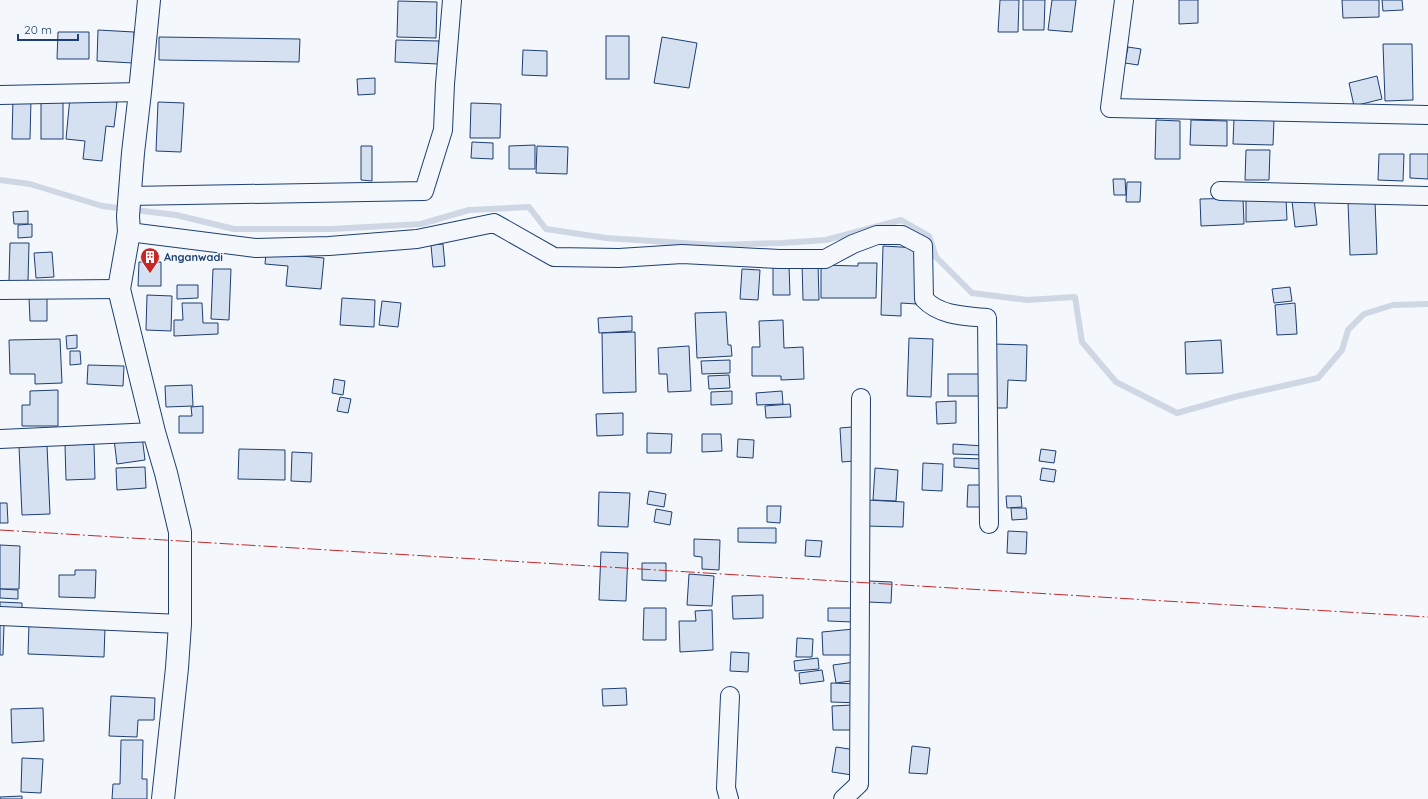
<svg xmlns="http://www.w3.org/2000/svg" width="1428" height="799" font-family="Quicksand,sans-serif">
<rect width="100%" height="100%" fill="#f4f7fb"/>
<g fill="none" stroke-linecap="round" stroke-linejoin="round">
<polyline stroke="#cfd7e4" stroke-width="6" points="0,180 30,184 102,206 176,215 234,229 332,229 421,224 469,210 529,207 546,229 606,238 713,245 782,243 826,240 901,220 929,236 936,257 972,293 1027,300 1075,297 1082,342 1116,382 1177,413 1234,397 1318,378 1342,350 1348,330 1364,314 1393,305 1428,304"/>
</g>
<g fill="#d5e0f0" stroke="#1d3f73">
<polygon points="1000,0 1019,0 1018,32 998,32"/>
<polygon points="1023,0 1045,0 1044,30 1023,30"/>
<polygon points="1052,0 1076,0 1072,32 1048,30"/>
<polygon points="1179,0 1198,0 1198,23 1179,24"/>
<polygon points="1342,0 1379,0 1379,17 1343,18"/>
<polygon points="1382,0 1402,0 1403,10 1383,11"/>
<polygon points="398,1 437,2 436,38 397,37"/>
<polygon points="98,30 134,32 133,63 97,61"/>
<polygon points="58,32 89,32 89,59 57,59"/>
<rect x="606" y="36" width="23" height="43"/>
<polygon points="159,37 300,39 299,62 159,60"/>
<polygon points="662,37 697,43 689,88 654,83"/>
<polygon points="396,40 439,41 438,64 395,62"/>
<polygon points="1383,44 1412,44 1413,100 1385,101"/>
<polygon points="1128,47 1141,49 1138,65 1125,63"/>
<polygon points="523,50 547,51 547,76 522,75"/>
<polygon points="1377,76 1382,99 1354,106 1349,83"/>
<polygon points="375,78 375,94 358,95 357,79"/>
<polygon points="70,97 117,102 114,127 106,126 102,161 83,159 85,141 66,139"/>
<polygon points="13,98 31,99 30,139 12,139"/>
<rect x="41" y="101" width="22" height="38"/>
<polygon points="158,102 184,103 181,152 156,151"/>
<polygon points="471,103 501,104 500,138 470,138"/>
<polygon points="1234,118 1274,119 1273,145 1233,144"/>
<polygon points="1156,120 1180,121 1180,159 1155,159"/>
<polygon points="1191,120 1227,121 1227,146 1190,145"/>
<polygon points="472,142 493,143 493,159 471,158"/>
<polygon points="535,145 535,169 509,169 509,146"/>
<polygon points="361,146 372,146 372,181 361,180"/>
<polygon points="537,146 568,147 567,174 536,173"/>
<polygon points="1246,150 1270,150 1269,180 1245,180"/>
<polygon points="1379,154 1404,154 1403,181 1378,180"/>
<polygon points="1410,154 1428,154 1428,179 1410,178"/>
<polygon points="1113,179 1125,179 1126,195 1114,195"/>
<polygon points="1127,182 1141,182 1140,202 1126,202"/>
<polygon points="1243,198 1244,224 1201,226 1200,199"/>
<polygon points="1286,199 1287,220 1246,222 1246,200"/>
<polygon points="1314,199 1317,225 1295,227 1292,201"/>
<polygon points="1375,201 1377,254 1350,255 1348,202"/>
<polygon points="28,211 28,224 14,224 13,212"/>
<polygon points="32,224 32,237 18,238 18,225"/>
<polygon points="10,243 29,243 28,281 9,281"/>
<polygon points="443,244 445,266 433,267 431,245"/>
<polygon points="883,246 919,248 917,304 901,303 901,316 881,315"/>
<polygon points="52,252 54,277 36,278 34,253"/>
<polygon points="266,253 324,258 321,289 286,286 288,266 265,264"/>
<polygon points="139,262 161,262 161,286 138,286"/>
<polygon points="802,263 818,263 819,300 803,300"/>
<polygon points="858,263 877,263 876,298 821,298 821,265 858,266"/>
<polygon points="773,265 789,265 790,295 773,295"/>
<polygon points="213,269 231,269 229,320 211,319"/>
<polygon points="742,269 760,270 758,300 740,299"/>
<polygon points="177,285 198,285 198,298 177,299"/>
<polygon points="1290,287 1292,301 1274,303 1272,289"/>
<polygon points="147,295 172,296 171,331 146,330"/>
<polygon points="47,296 47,321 30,321 29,297"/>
<polygon points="342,298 375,300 374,327 340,325"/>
<polygon points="382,301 401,303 398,327 379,325"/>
<polygon points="182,303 202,303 203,323 218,323 218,334 174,336 174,320 183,320"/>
<polygon points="1295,303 1297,334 1277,335 1275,305"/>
<polygon points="726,312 728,345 731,345 732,356 697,358 695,313"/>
<polygon points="632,316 632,331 599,333 598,318"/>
<polygon points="783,320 784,348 803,347 804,379 781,380 781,376 752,376 752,347 760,347 759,321"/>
<polygon points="635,332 636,392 603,393 602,333"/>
<polygon points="77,335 77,348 67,349 66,336"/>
<polygon points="909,338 933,339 931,397 907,396"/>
<polygon points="60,339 62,383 35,384 35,374 10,374 9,340"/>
<polygon points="1221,340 1223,373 1186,374 1185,342"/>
<polygon points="995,344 1027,345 1026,381 1008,380 1007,408 992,408"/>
<polygon points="689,346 691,391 668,392 667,374 659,374 658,348"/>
<polygon points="70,351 80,351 81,364 70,365"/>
<polygon points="730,360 730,373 702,374 701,361"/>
<polygon points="88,365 124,366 123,386 87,384"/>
<rect x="948" y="374" width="36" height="22"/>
<polygon points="729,375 730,388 709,389 708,376"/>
<polygon points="334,379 345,381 343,395 332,393"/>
<polygon points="192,385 193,406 166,407 165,386"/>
<polygon points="58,390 58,426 22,426 22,405 30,405 30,391"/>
<polygon points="732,391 732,404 711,405 711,392"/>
<polygon points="782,391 783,404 757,405 756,393"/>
<polygon points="340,397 351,399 348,413 337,411"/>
<polygon points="956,401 956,423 937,424 936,402"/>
<polygon points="790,404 791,417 766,418 765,406"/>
<polygon points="203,406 203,433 179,433 179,416 192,416 191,407"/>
<polygon points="623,413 623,435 597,436 596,414"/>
<polygon points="852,427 854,461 842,462 840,428"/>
<polygon points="647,433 672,434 671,453 647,453"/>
<polygon points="702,434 721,434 722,451 702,452"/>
<polygon points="142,436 145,460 117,464 114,439"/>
<polygon points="738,439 754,440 753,458 737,457"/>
<polygon points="94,444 95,479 66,480 65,445"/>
<polygon points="953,444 984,446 983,455 953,454"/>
<polygon points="47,445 50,514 22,515 19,446"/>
<polygon points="239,449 285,450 285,480 238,479"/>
<polygon points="1041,449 1056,451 1054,463 1039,461"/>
<polygon points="292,452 312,453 311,482 291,481"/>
<polygon points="954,458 985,459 984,469 954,467"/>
<polygon points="923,463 943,464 942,491 922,490"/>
<polygon points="145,467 146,488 117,490 116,468"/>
<polygon points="875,468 898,470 896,501 873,500"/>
<polygon points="1042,468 1056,470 1054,482 1040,480"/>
<polygon points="968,485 985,485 984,507 967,507"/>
<polygon points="649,491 666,494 664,507 647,504"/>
<polygon points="599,492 630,493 628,527 598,526"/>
<polygon points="1006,496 1021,496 1022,507 1007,508"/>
<polygon points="867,500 904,502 903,527 866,526"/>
<polygon points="0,503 7,503 8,523 0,523"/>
<polygon points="767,506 781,506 780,523 767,522"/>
<polygon points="1011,508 1026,508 1027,519 1012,520"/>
<polygon points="656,509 672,512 670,525 654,522"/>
<polygon points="738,528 776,528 776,543 738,542"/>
<polygon points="1008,531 1027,532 1026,554 1007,553"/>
<polygon points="694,539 720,540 719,570 702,569 702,557 694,556"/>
<polygon points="806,540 822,541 820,557 805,556"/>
<polygon points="0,545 20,546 19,589 0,589"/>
<polygon points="601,552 628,553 626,601 599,600"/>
<polygon points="642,563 666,563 666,581 642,580"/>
<polygon points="75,570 96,570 95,598 59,597 59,575 75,575"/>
<polygon points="689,574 714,576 712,606 687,605"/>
<polygon points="869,581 892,582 891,603 868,602"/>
<polygon points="0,589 18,590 18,599 0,598"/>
<polygon points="763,595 763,618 733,619 732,596"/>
<polygon points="0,602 22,603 22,612 0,611"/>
<polygon points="644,608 666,608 666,640 643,640"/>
<polygon points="828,608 854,608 853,622 828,621"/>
<polygon points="712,610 713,650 680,652 679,621 696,621 695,611"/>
<polygon points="29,624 105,627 104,657 28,654"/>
<polygon points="0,625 4,625 3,655 0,655"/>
<polygon points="854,629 855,655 823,655 822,632"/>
<polygon points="797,638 813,639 812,657 796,657"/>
<polygon points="731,652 749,653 748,672 730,671"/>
<polygon points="818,658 819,669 795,671 794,661"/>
<polygon points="855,662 858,680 836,683 833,665"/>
<polygon points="822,670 824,681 800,684 799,673"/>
<polygon points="831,683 861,684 860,703 831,702"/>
<polygon points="626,688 627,705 603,706 602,689"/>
<polygon points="111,696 155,698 154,720 138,720 137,737 109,736"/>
<polygon points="853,705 854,730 833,730 832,706"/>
<polygon points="43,708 44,741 12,743 11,709"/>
<polygon points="121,740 143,740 142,779 147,779 147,799 112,799 113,784 120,784"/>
<polygon points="912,746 930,748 927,774 909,773"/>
<polygon points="836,747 856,750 852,775 832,772"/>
<polygon points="22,758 43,759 41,793 21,792"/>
<polygon points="22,796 22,799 0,799 0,797"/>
</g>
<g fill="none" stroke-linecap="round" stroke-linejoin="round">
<g stroke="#1d3f73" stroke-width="20">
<g id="street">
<polyline points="1124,0 1110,108 1428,115"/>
<polyline points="0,95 140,92"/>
<polyline points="1220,191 1428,196"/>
<polyline points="129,196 424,191 443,130 445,84 452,0"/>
<path d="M129 232 256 248 329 246 417 239 494 223 554 257 619 258 682 254 779 259H825L853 244 877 235H902L923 246 924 299C940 316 965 316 987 318L989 524"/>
<polyline points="0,290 119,289"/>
<polyline points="0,439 154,432"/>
<polyline points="0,616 180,624"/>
<polyline points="729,799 726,788 730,696"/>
<polyline points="843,799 859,784 861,398"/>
</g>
</g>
<g stroke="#1d3f73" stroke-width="24">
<polyline id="secondary" points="149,0 140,92 133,153 128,216 129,232 119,289 154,432 166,473 180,532 180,624 177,668 163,799"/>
</g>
<use href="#street" stroke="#f4f7fb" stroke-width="18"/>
<use href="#secondary" stroke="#f4f7fb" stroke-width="22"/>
<polyline stroke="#c62828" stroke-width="1" stroke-dasharray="14 3 2 3" stroke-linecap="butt" points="0,530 1428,617"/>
</g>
<defs>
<g id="building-pin" transform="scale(1)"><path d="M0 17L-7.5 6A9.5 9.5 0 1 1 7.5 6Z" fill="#c62828" stroke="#f4f7fb"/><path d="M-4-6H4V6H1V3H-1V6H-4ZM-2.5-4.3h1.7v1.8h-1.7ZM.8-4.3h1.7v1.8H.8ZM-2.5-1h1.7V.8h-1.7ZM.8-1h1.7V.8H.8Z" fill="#fff"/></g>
</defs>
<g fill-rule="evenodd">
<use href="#building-pin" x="150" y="257"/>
</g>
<g text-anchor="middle" stroke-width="3" stroke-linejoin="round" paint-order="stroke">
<g font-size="11" font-weight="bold" fill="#1d3f73" stroke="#f4f7fb" text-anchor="start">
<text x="164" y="261">Anganwadi</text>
</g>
</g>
<path d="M18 34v6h60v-6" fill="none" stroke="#1d3f73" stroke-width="2"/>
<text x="24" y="34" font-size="12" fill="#1d3f73" stroke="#f4f7fb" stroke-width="3" paint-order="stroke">20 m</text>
</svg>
